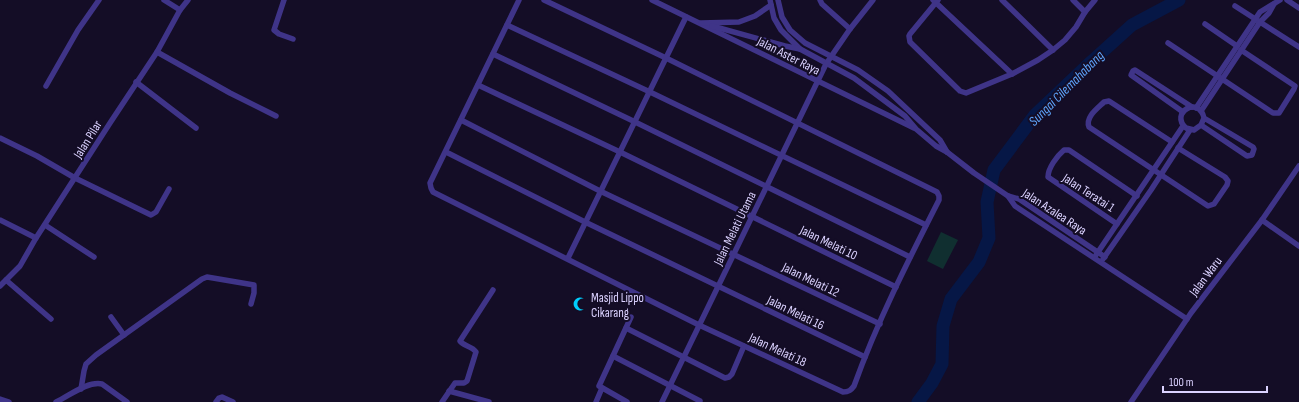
<svg xmlns="http://www.w3.org/2000/svg" width="1299" height="402" font-family="'Sofia Sans Condensed',sans-serif">
<rect width="100%" height="100%" fill="#140d26"/>
<polygon fill="#102f30" points="941,232 958,240 943,269 927,261"/>
<g fill="none" stroke-linecap="round" stroke-linejoin="round">
<polyline stroke="#061746" stroke-width="13" points="918,402 932,383 942,364 943,326 951,299 979,262 989,238 987,202 994,170 1035,115 1091,62 1132,25 1179,0"/>
<g stroke="#3f3488" stroke-width="5.5">
<polyline points="164,0 180,10"/>
<polyline points="284,0 274,30 279,34 293,39"/>
<path d="M519 0 430 183 431 188 433 192 699 325 843 392C849 392 851 390 854 386 877 322 908 261 939 200V196L937 192 666 58 544 0"/>
<polyline points="652,0 914,128"/>
<polyline points="770,0 774,18 781,30 800,49 854,78 905,116 916,129 936,146 947,152 974,173 1008,196 1019,199 1105,257"/>
<polyline points="778,0 782,17 790,30 805,43 858,70 888,91 940,140 947,152"/>
<polyline points="820,0 822,4 850,29"/>
<polyline points="933,0 1012,74"/>
<polyline points="938,0 910,34 909,36 910,42 960,91 966,93 1012,74 1038,60 1053,50 1065,40 1076,27 1085,12 1095,0"/>
<polyline points="1002,0 1053,50"/>
<polyline points="1073,0 1085,12"/>
<polyline points="1287,0 1299,8"/>
<polyline points="1235,6 1299,47"/>
<polyline points="701,23 739,22 755,16 771,5"/>
<polyline points="1205,24 1237,46"/>
<polyline points="507,25 650,92 926,225"/>
<polyline points="712,26 785,46 800,49"/>
<polyline points="1168,43 1273,113 1279,113 1294,89 1295,86 1241,50"/>
<polyline points="157,52 230,93 276,116"/>
<polyline points="493,54 629,119 910,257"/>
<polyline points="136,82 196,128"/>
<polyline points="478,85 620,152 896,287"/>
<polyline points="46,86 78,30 99,0"/>
<polyline points="1196,108 1260,12 1280,0"/>
<polyline points="1201,111 1260,22 1269,13 1274,4"/>
<polyline points="1183,112 1131,75 1133,71 1135,70 1192,107"/>
<polyline points="461,120 600,191 880,324"/>
<path d="M1201 125 1247 156 1252 155 1254 149 1253 147 1204 118C1199 95 1169 113 1186 128L1194 130 1201 125 1204 118"/>
<polyline points="0,138 37,156 75,178 151,215 156,212 169,189"/>
<path d="M1172 142 1109 101 1104 102C1098 108 1085 117 1089 127L1199 200 1208 206 1214 204 1227 185 1228 181 1225 177 1178 148"/>
<polyline points="446,152 585,222 865,357"/>
<polyline points="1008,196 1015,206 1187,319"/>
<polyline points="0,220 36,238"/>
<polyline points="1262,220 1299,246"/>
<path d="M1117 224 1048 177C1048 168 1057 156 1064 150H1069L1137 196"/>
<polyline points="45,225 94,257"/>
<polyline points="1096,255 1183,126"/>
<polyline points="568,258 686,17"/>
<polyline points="1103,259 1151,190 1190,130"/>
<polyline points="6,280 51,319"/>
<polyline points="0,286 20,266 36,238 110,123 157,52 180,10 188,0"/>
<polyline points="111,317 124,335"/>
<polyline points="626,328 725,378 729,377 732,374 744,346"/>
<polyline points="613,356 700,401"/>
<polyline points="81,389 84,371 86,364 96,355 202,279 207,277 213,278 254,285 254,293 251,304"/>
<polyline points="449,391 489,402"/>
<polyline points="0,399 9,402"/>
<path d="M56 402C69 396 87 381 102 384L127 402"/>
<polyline points="216,402 219,398 222,397 233,402"/>
<path d="M442 402 455 383H464L467 381 476 352C472 346 463 346 460 341L493 290"/>
<polyline points="596,402 602,388"/>
<polyline points="627,402 599,386 631,317"/>
<polyline points="662,402 826,64 850,29 873,0"/>
<polyline points="1131,402 1191,313 1262,220 1299,166"/>
</g>
</g>
<defs>
<g id="mosque-bare" transform="scale(1.08)"><path d="M3.5-4.9A6 6 0 1 0 3.5 4.9A5 5 0 1 1 3.5-4.9Z" fill="#00cdfd" stroke="#140d26" stroke-width="2.5" paint-order="stroke"/></g>
</defs>
<g fill-rule="evenodd">
<use href="#mosque-bare" x="580" y="304"/>
</g>
<g text-anchor="middle" stroke-width="4" stroke-linejoin="round" paint-order="stroke">
<g font-size="13" fill="#dbd2ff" stroke="#140d26">
<text transform="translate(789 55) rotate(27)" y="5">Jalan Aster Raya</text>
<text transform="translate(87 139) rotate(-58)" y="5">Jalan Pilar</text>
<text transform="translate(1089 192) rotate(33)" y="5">Jalan Teratai 1</text>
<text transform="translate(1055 211) rotate(33)" y="5">Jalan Azalea Raya</text>
<text transform="translate(734 228) rotate(-64)" y="5">Jalan Melati Utama</text>
<text transform="translate(829 242) rotate(26)" y="5">Jalan Melati 10</text>
<text transform="translate(1205 276) rotate(-53)" y="5">Jalan Waru</text>
<text transform="translate(811 279) rotate(26)" y="5">Jalan Melati 12</text>
<text transform="translate(796 312) rotate(26)" y="5">Jalan Melati 16</text>
<text transform="translate(778 349) rotate(25)" y="5">Jalan Melati 18</text>
</g>
<g font-size="13" fill="#dbd2ff" stroke="#140d26" text-anchor="start">
<text x="591" y="302">Masjid Lippo<tspan x="591" dy="15">Cikarang</tspan></text>
</g>
<g font-size="14" font-style="italic" fill="#60a7ff" stroke="#140d26">
<text transform="translate(1066 88) rotate(-45)" y="5">Sungai Cilemahabang</text>
</g>
</g>
<path d="M1163 386v6h104v-6" fill="none" stroke="#dbd2ff" stroke-width="2"/>
<text x="1169" y="386" font-size="12" fill="#dbd2ff" stroke="#140d26" stroke-width="3" paint-order="stroke">100 m</text>
</svg>
